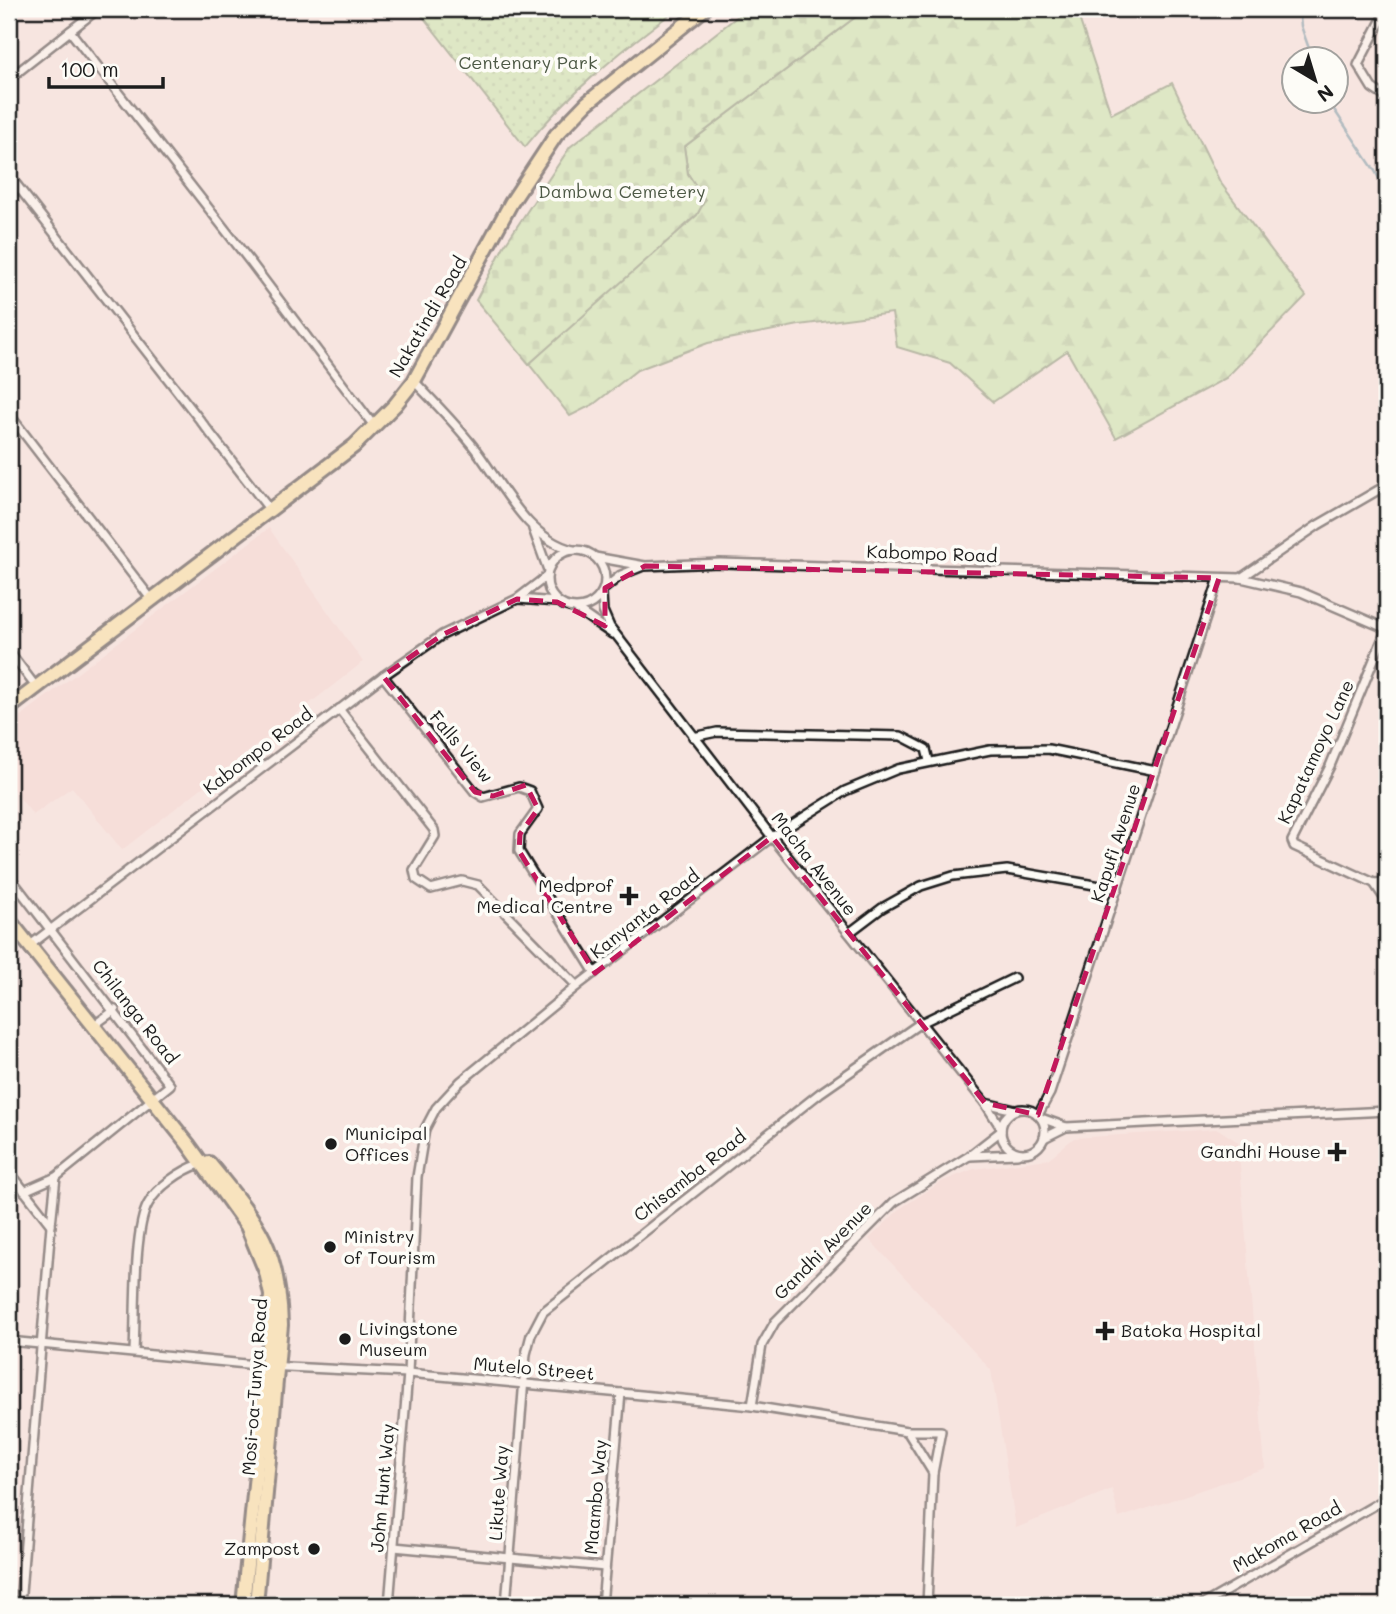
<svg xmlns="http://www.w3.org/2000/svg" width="1396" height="1614" font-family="Mali,sans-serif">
<defs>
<pattern id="forest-firs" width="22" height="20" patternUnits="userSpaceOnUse" patternTransform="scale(1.75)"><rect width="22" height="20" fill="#bee8a4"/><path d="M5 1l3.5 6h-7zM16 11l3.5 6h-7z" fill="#a3c68d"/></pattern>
<pattern id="cemetery-stones" width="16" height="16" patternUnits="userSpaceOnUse" patternTransform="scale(1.75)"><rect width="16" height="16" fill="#bee8a4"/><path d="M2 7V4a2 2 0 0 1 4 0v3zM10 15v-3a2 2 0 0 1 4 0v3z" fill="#a3c68d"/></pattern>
<pattern id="park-dots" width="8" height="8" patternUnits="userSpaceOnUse" patternTransform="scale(1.75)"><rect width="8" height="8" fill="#bee8a4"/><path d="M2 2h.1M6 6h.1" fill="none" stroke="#a3c68d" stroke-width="1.8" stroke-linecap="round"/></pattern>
</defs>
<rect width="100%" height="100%" fill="#f7e5e0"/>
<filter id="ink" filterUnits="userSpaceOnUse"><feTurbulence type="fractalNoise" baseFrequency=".0143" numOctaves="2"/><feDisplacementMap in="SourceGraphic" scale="14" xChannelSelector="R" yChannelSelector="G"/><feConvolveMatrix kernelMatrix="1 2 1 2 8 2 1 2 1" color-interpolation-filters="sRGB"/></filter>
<g filter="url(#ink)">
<g fill="#f3d4d0">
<polygon points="269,528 363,662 122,850 72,787 33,815 9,784 9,725"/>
<polygon points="1218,1129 1238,1142 1265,1468 1119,1518 1112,1489 1016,1528 991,1370 869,1239 901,1208 943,1181 974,1169 1048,1159 1074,1138"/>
</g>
<polygon fill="url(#forest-firs)" stroke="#6d8260" stroke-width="2" points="866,9 1076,9 1111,114 1172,83 1220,182 1306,296 1226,378 1116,438 1067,351 993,402 950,363 897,347 892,313 799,325 708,343 637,370 594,404 570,416 529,364 705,200 688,174 684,147"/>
<polygon fill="url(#cemetery-stones)" stroke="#6d8260" stroke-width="2" points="747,9 866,9 684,147 688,174 705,200 697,215 529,364 476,300 504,246 570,147"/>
<path fill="url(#park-dots)" stroke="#6d8260" stroke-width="2" d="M417 9H677C622 50 568 93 525 147Z"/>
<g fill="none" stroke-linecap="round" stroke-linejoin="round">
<g stroke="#5f8999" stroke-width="2.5">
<polyline points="1299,9 1301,26 1313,60"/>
<polyline points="1329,102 1375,171 1387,194"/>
</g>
<g stroke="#1c1c1c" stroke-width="12">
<g id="street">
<polyline points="1387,9 1358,65 1372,88 1387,98"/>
<polyline points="70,31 252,264 374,426"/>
<polyline points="9,79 98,9"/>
<polyline points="1387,172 1387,177"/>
<polyline points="9,175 270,510"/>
<path d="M414 381C432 400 451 419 468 440 499 476 523 538 573 550"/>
<polyline points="9,414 152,600"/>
<polyline points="533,529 548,570"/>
<circle cx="576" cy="579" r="29"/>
<polyline points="595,557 645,566 720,563 1241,578 1301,592 1387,629"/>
<polyline points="1241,578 1318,525 1387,485"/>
<polyline points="605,588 621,575 641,567"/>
<polyline points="602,593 603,611 610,627 772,837 985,1103 1001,1128"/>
<polyline points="518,599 557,602"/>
<polyline points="576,609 612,634"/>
<polyline points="1387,628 1330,766 1292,841 1294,846 1374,883 1387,902"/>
<polyline points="9,651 36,687"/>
<polyline points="383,676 475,792 483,797 519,787 530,791 538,809 520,834 519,851 595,973"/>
<polyline points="339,709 434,830 435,836 414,870 416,879 431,889 462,881 478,885 577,986"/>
<polyline points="693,737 717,732 901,736 926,749 929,761"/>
<polyline points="9,876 170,1085 56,1177 51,1225"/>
<polyline points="1374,883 1387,882"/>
<polyline points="849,933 882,908 921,886 953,876 1007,870 1118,889"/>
<polyline points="29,946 383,676 442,635 517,599 547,576"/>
<polyline points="93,1026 115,1010"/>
<polyline points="985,1103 1015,1110"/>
<circle cx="1023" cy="1131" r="22"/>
<polyline points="1038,1115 1050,1093 1219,578"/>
<polyline points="1041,1118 1066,1127"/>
<polyline points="1044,1138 1066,1127 1387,1111"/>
<polyline points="970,1156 1017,1154"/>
<polyline points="9,1171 51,1225 20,1605"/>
<polyline points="24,1191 56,1177"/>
<polyline points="9,1341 267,1366 408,1373 621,1393 752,1406 907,1431 941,1431 933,1473 927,1605"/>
<path d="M134 1351C136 1317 133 1230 148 1204 157 1187 182 1170 200 1164"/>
<polyline points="752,1406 762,1345 775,1322 894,1202 969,1156 1001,1131"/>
<polyline points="907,1431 933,1473"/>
<polyline points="394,1547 605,1567"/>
<polyline points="389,1605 408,1373 417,1177 425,1129 436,1108 460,1082 577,986 772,837 845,791 898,769 990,750 1048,749 1156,771"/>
<polyline points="506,1605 526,1354 531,1335 543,1312 820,1093 919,1024 1014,978"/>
<polyline points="602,1605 621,1393"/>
<polyline points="1202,1605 1387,1498"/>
</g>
</g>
<g stroke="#1c1c1c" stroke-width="18">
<g id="highway">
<polyline points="9,708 354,446 395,405 414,381 511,203 556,135 587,103 704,9"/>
<polyline points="9,920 188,1144 247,1226 266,1272 271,1295 270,1333 243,1605"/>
<path d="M209 1163C257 1222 279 1245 281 1325L256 1605"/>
</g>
</g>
<use href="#street" stroke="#fdfcf7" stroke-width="7"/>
<use href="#highway" stroke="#f9e096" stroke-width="12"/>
</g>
</g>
<path d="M0 0H1396V1614H0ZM645 566 1219 578 1038 1115 985 1103 772 837 595 973 519 851 520 834 538 809 526 785 493 796 475 792 383 676 442 635 517 599 557 602 605 626V588Z" fill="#f7e5e0" fill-opacity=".55" fill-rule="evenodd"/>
<path fill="none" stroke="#c2185b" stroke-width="5" stroke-dasharray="14 9" stroke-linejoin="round" d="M645 566 1219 578 1038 1115 985 1103 772 837 595 973 519 851 520 834 538 809 526 785 493 796 475 792 383 676 442 635 517 599 557 602 605 626V588Z"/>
<g fill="#1c1c1c" stroke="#fdfcf7" stroke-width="2.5">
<path d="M625.5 885.5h7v7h7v7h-7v7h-7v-7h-7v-7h7z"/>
<circle cx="331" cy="1144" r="7"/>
<path d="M1333.5 1141.5h7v7h7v7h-7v7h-7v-7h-7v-7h7z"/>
<circle cx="330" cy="1247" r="7"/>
<path d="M1101.5 1320.5h7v7h7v7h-7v7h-7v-7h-7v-7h7z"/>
<circle cx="345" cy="1339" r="7"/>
<circle cx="314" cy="1549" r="7"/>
</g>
<g text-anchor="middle" stroke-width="7" stroke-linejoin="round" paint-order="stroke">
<g font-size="18" fill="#4d5945" stroke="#fdfcf7">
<text x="528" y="69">Centenary Park</text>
<text x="622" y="198">Dambwa Cemetery</text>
</g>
<g font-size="18" fill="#1c1c1c" stroke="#fdfcf7">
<text transform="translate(428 317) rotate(-60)" y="6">Nakatindi Road</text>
<text transform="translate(932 554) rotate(2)" y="6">Kabompo Road</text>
<text transform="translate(461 747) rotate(50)" y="6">Falls View</text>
<text transform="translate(258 751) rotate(-37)" y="6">Kabompo Road</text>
<text transform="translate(1316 752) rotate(-65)" y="6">Kapatamoyo Lane</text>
<text transform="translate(1116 843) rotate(-72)" y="6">Kapufi Avenue</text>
<text transform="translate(814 864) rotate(52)" y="6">Macha Avenue</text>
<text transform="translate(645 914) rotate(-38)" y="6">Kanyanta Road</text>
<text transform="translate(135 1012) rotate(52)" y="6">Chilanga Road</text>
<text transform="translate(690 1176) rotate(-38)" y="6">Chisamba Road</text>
<text transform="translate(823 1251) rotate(-45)" y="6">Gandhi Avenue</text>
<text transform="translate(534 1369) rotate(5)" y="6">Mutelo Street</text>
<text transform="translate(255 1387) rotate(-86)" y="6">Mosi-oa-Tunya Road</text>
<text transform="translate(383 1488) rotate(-85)" y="6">John Hunt Way</text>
<text transform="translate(499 1493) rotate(-86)" y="6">Likute Way</text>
<text transform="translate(596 1497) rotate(-85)" y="6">Maambo Way</text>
<text transform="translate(1287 1537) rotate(-30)" y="6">Makoma Road</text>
</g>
<g font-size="18" fill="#1c1c1c" stroke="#fdfcf7" text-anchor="start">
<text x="613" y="892" text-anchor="end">Medprof<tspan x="613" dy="21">Medical Centre</tspan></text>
<text x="345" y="1140">Municipal<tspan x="345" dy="21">Offices</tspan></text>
<text x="1321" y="1158" text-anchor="end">Gandhi House</text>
<text x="344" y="1243">Ministry<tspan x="344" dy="21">of Tourism</tspan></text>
<text x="359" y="1335">Livingstone<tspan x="359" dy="21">Museum</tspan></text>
<text x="1121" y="1337">Batoka Hospital</text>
<text x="300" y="1555" text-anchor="end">Zampost</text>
</g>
</g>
<rect width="1396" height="1614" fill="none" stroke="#fdfcf7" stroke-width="35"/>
<rect x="18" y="18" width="1361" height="1579" fill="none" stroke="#1c1c1c" stroke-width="2.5" filter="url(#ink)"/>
<g transform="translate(1315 80) rotate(142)"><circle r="33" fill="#fdfcf7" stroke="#a3a29f" stroke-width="2"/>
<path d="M0-5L12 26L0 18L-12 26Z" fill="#1c1c1c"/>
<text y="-10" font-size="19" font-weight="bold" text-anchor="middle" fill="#1c1c1c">N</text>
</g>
<path d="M49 77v10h114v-10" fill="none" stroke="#1c1c1c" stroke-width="3.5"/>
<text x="60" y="77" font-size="21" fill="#1c1c1c" stroke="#fdfcf7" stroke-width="5" paint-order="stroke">100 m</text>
</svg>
